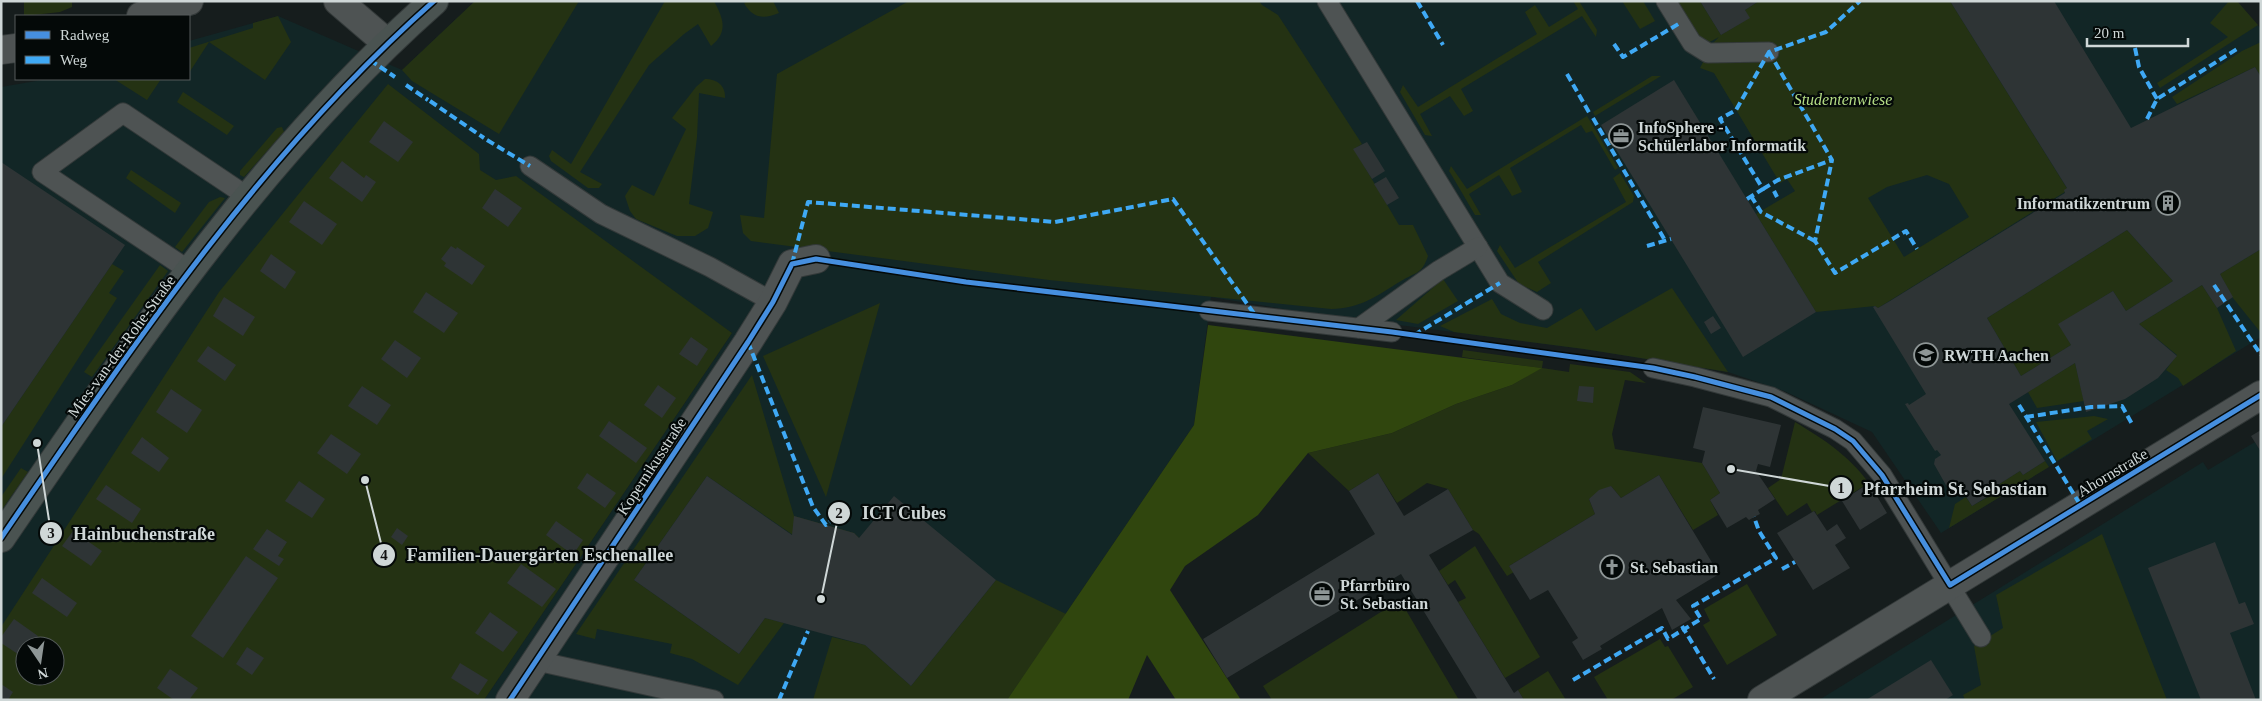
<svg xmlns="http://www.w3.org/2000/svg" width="2262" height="701" font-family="'Times New Roman',serif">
<rect width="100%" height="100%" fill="#161d1d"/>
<g fill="#122626">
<polygon points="475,1 2237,1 2261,29 2261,337 1941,533 1872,432 1784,391 1728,372 1584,349 1314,314 1211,297 1194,425 1007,700 484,700 732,333 479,170 1,627 1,87 48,79 189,79 189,41 278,16 402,70"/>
<polygon points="2255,442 2261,452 2261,700 1819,700 2203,462 2208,470"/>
</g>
<g fill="#243213" fill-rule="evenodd">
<polygon points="24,1 72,1 72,7 60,12 24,16"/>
<polygon points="475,1 579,1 499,134 412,81 402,70"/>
<path d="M665 1H714C723 18 729 32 711 46L698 24 684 34 649 65 580 172 602 184 599 188H588L551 161 549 156 552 150 571 164Z"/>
<path d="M748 1H773L779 13C764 19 753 19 744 3Z"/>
<path d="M909 1H1259L1262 5 1278 15 1362 144 1354 149 1399 225H1413L1428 256C1422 274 1416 272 1401 281 1378 295 1360 309 1331 309L1049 280 751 241 743 233 740 215 764 218 777 74Z"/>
<polygon points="1573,1 1579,1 1597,30 1596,37 1582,16 1461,89 1473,111 1464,116 1450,96 1420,114 1432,136 1425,135 1400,92 1403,85 1418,107 1537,34 1525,12 1535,5 1549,27 1578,9"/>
<polygon points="1622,1 1643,1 1655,21 1640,29"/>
<path d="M1677 1H1700L1721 35 1749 18 1745 10 1759 1H1950L2068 190 1878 308 1875 306 1816 312 1756 214 1795 191 1787 179 1780 183 1714 73 1700 68 1713 43 1719 37 1704 45ZM1927 175 1949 184 1969 217 1904 257 1868 198 1887 187Z"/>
<polygon points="2229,1 2237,1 2258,25 2160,88 2157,83 2228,37 2210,23"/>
<polygon points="278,16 291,42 265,80 209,42 189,73 189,48 253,28 253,23"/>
<polygon points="2261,42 2261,77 2255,67 2177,104 2172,97 2242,51"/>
<polygon points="1652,76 1661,76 1595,116 1593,112"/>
<polygon points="114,79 161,79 147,100"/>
<path d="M705 79C717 79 726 86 725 98L699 93 697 137 689 204 713 212 708 228 695 236H677L636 219 630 211 625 196 632 185 654 196 686 129 672 118 696 87Z"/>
<path d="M388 84 479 154 480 170 496 180 516 176 732 333 484 700H1V627L219 292ZM25 646H55V676H25Z"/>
<polygon points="183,92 234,126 227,135 177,102"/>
<polygon points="1587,116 1618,168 1615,170 1592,131 1586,133 1581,125 1510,168 1522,192 1512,196 1499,175 1469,194 1481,215 1475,215 1451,174 1449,171 1451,166 1467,189"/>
<polygon points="282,127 284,132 244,177 240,175 240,171 277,128"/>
<polygon points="131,170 181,203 175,213 126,178"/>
<polygon points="1620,173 1634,196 1633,202 1538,262 1551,283 1537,292 1519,284 1497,251 1500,245 1515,268 1626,202 1613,178"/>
<polygon points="220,197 225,198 182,252 175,247 209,202"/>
<polygon points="2127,230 2173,281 2126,311 2113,291 2059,324 2071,345 2021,376 1987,318"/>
<polygon points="2261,249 2261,333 2233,298 2220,274"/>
<polygon points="112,264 124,271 109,293 117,298 1,479 1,427"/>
<polygon points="160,265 168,271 92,377 84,372"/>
<polygon points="1443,279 1458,301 1418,324 1396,320"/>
<polygon points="2202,285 2217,308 2236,351 2183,386 2178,378 2166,370 2177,355 2139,324"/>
<polygon points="1672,288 1728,372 1584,349 1454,332 1440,326 1492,299 1501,314 1520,323 1547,328 1581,308 1596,331"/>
<polygon points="880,303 826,497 763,356"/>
<polygon points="1463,350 1543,361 1542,368 1569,372 1570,364 1630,372 1646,383 1625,380 1612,434 1615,449 1702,463 1720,493 1710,500 1718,515 1693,530 1659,475 1621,498 1611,486 1589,499 1595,514 1509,566 1514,572 1507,576 1479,534 1473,530 1448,489 1427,483 1397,503 1378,473 1349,491 1308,453 1392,433 1456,404 1512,385 1541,368 1462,357"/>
<polygon points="2075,363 2084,401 2037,408 2028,392"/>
<polygon points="752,375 794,516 854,533 859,538 828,577 812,548 707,476 634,580 739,654 765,618 784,623 738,685 692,659 670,653 672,644 597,629 595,639 576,634"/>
<polygon points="2094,416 2108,419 2087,431 2092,439 2057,461 2036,422"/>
<path d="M1795 422C1825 440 1848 455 1869 483L1817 515 1815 511 1812 512 1807 503 1787 516 1768 488 1781 479Z"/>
<polygon points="2045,461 2049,467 1949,528 1955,504 1966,497 1972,506 1995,493 1993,488 2020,471 2023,475"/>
<polygon points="21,468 28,472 1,511 1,497"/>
<polygon points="2102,534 2167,700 1965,700 1963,695 1981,685 1974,646 2003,628 1996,595"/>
<polygon points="1475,546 1540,657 1505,678 1458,602 1466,598 1455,580 1448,585 1439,571"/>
<polygon points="996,580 1066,614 1007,700 813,700 832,637 865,645 911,686"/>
<polygon points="1747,584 1777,635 1727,665 1703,625 1710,621 1704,609"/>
<polygon points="1400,600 1459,700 1272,700 1263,686"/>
<polygon points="1660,639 1665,647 1668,646 1693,687 1671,700 1608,700 1594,677"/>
<polygon points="1548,671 1566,700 1524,700 1518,690"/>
</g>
<polygon fill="#30460e" points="1208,325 1542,368 1512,385 1456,404 1392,433 1308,453 1258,515 1185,566 1170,590 1241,700 1176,700 1147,655 1128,700 1007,700 1194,425"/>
<g fill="#2e3435" fill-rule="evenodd">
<polygon points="1700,1 1759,1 1745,10 1750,18 1721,35"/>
<path d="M1950 1H2054L2131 128 2255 67 2261 77V249L2220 274 2233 297 2217 308 2202 285 2139 324 2177 356 2158 378 2125 399 2086 412 2075 363 2009 404 2045 461 2023 475 2020 471 1993 488 1995 492 1972 506 1963 492 1957 495 1951 494 1934 464 1935 459 1941 455 1937 450 1935 451 1905 404 1908 403 1909 405 1926 394 1873 307 1875 306 1878 308 1890 301 2065 193 2064 190 2067 188ZM2127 230 2173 281 2126 311 2113 291 2058 324 2071 345 2021 376 1987 318Z"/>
<polygon points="1674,80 1816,312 1743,357 1601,125"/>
<polygon points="384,121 413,142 398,162 369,142"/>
<polygon points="1367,142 1385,171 1372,179 1353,149"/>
<polygon points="342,161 364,178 366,175 376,182 362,202 329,178"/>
<polygon points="1,162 125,245 1,427"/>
<polygon points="1386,177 1399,198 1387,205 1374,184"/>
<polygon points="495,189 522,208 508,227 482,208"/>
<polygon points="304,201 337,224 322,245 289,222"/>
<polygon points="451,246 456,249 457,247 485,266 472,285 444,266 446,263 441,259"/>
<polygon points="271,254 296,272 285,289 260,271"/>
<polygon points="426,292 458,313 444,333 413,312"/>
<polygon points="224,297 255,317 243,336 213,316"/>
<polygon points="1713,316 1721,328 1711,334 1704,322"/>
<polygon points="691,337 708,349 697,366 679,354"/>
<polygon points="395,340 421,358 407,378 381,359"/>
<polygon points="208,346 236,365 225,381 197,361"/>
<polygon points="658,385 676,398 662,418 644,405"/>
<polygon points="362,386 391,405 377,425 348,406"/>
<polygon points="1579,386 1594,387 1593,403 1577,401"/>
<polygon points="171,389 202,410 187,433 156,412"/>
<polygon points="1703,407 1781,425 1770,467 1758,464 1756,471 1775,499 1758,510 1760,514 1754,517 1749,520 1746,517 1727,528 1710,500 1720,493 1702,463 1705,451 1693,448"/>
<polygon points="609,421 647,448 636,463 599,436"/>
<polygon points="2261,430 2261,452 2251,436"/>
<polygon points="331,434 361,454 347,474 317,453"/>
<polygon points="142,437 169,458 159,472 131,453"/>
<polygon points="587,473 616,493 605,508 577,488"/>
<polygon points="1378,473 1404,516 1448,489 1473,530 1429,555 1514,693 1518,690 1524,700 1478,700 1401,574 1227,678 1203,639 1375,534 1349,491"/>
<polygon points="1659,475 1719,574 1676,600 1691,619 1672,630 1662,608 1600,646 1602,649 1583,660 1572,642 1578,638 1548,590 1530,600 1509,566 1595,514 1589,499 1599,490 1611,486 1621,498"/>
<polygon points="707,476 792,535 794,516 854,533 859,538 894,496 996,580 911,686 865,645 765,618 739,654 634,580"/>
<polygon points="299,481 325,499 312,518 285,501"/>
<polygon points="1869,483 1887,513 1860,530 1842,501"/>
<polygon points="106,485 141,509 132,523 96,499"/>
<polygon points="1814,511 1827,531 1837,524 1846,538 1835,545 1850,568 1813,590 1777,533"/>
<polygon points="556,521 583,540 573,555 546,535"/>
<polygon points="397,528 408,536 402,545 391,537"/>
<polygon points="267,529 287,542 278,556 284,559 279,566 253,549"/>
<polygon points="73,531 102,551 91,566 62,546"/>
<polygon points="2215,542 2239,604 2245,602 2254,624 2230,633 2256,700 2201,700 2148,568"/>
<polygon points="246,556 278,578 223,658 191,636"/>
<polygon points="521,564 556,589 542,607 507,583"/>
<polygon points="42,578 77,603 67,617 32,593"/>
<polygon points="490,612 518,632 503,652 475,633"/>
<polygon points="14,619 38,636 32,646 25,646 24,658 1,643 1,637"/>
<polygon points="247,647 264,658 252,675 236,664"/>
<polygon points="1931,660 1953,695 1945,700 1866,700"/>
<polygon points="460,663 488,680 478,695 451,678"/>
<polygon points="170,669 198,688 189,700 174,700 157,688"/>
<polygon points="1,684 13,692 8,700 1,700"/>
</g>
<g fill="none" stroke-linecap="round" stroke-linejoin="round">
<g stroke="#333939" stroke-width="21">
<g id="lane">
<polyline points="1327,1 1500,283 1543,310"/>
<polyline points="1666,1 1692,43 1708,53 1769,52"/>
<polyline points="530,166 601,214 710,267 773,302"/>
<polyline points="190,271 42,172 123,113 248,197"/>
<polyline points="1209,311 1392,332"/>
<polyline points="1359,328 1438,271 1478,247"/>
<polyline points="1653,368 1695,377 1771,397 1835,429 1853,441 1882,475 1981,637"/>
<polyline points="537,661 714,700"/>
</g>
</g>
<g stroke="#333939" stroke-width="30">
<g id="street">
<polyline points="338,1 387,43"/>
<polyline points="141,16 189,1"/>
<polyline points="1,50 16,48"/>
<polyline points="510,700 748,342 773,302 792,264 816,259"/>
<polyline points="1762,700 2261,395"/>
</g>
</g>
<g stroke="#333939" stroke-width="30">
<path id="secondary" d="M1 538C131 348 261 154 434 1"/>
</g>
<use href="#lane" stroke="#4e5353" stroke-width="19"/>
<use href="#street" stroke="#4e5353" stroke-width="28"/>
<use href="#secondary" stroke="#4a5351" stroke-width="28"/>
<g stroke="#3fa9f5" stroke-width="4" stroke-dasharray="8 4" stroke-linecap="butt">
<polyline points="1417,1 1443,45"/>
<polyline points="1614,44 1623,57 1680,23"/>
<polyline points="2135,48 2139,67 2157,99"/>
<polyline points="1769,52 1832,160 1815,241 1835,273 1906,231 1917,249"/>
<polyline points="370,60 395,77"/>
<polyline points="1567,74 1590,114"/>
<polyline points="406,85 428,100"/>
<polyline points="430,101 484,138"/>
<polyline points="1593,118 1666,242"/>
<polyline points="2147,119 2157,99 2237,49"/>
<polyline points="487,140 530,166"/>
<polyline points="1763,189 1778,180 1832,160"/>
<polyline points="1774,191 1777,197"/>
<polyline points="1751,196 1761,212 1815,241"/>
<polyline points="1747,199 1763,189 1720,119 1736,110 1769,52 1826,32 1860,1"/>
<polyline points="1647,246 1671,239"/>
<polyline points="792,264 808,202 1055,222 1173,199 1255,315"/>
<polyline points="2214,285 2261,355"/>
<polyline points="1414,335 1500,283"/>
<polyline points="748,342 813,507 826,525 844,508"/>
<polyline points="2019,405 2081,506"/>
<polyline points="2026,417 2091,407 2122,406 2132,424"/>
<polyline points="1782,569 1795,562"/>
<polyline points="1682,626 1714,679"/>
<polyline points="1573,680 1662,628 1668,639 1701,619 1693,606 1776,558 1759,531 1754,517"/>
<polyline points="779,700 808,631"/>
</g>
<g stroke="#040908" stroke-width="8">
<g id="cycleway">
<path d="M1 538C131 348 261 154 434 1"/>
<polyline points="510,700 748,342 773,302 792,264 816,259 966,282 1392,332 1653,368 1695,377 1771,397 1835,429 1853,441 1882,475 1950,585 2261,395"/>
</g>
</g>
<use href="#cycleway" stroke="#468fdf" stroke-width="5"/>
</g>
<defs>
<g id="office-ring" transform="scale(1.25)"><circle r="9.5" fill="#040908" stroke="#8e9696" stroke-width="1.5"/><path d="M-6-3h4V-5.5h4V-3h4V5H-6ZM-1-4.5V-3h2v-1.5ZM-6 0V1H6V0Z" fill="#8e9696"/></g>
<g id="building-ring" transform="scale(1.25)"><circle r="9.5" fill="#040908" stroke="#8e9696" stroke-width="1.5"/><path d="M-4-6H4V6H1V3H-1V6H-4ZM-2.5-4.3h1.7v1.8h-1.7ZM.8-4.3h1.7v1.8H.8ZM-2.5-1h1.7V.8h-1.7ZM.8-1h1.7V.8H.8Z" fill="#8e9696"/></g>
<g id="university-ring" transform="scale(1.25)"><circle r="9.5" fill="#040908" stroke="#8e9696" stroke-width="1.5"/><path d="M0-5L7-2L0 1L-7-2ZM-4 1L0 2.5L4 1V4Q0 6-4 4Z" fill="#8e9696"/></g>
<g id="church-ring" transform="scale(1.25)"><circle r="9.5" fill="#040908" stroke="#8e9696" stroke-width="1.5"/><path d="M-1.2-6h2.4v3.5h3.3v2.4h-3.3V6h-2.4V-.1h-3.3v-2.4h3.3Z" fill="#8e9696"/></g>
</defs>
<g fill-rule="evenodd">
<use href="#office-ring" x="1621" y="136"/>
<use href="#building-ring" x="2168" y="203"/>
<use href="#university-ring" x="1926" y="355"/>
<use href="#church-ring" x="1612" y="567"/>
<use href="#office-ring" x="1322" y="594"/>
</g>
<g text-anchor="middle" stroke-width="4.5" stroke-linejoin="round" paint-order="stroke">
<g font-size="16" font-style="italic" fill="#b5dd85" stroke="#040908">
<text x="1843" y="105">Studentenwiese</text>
</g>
<g font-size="16" font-weight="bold" fill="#cfd7d7" stroke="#040908" text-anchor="start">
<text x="1638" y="133">InfoSphere -<tspan x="1638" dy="18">Schülerlabor Informatik</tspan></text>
<text x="2150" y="209" text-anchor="end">Informatikzentrum</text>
<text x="1944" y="361">RWTH Aachen</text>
<text x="1630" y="573">St. Sebastian</text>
<text x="1340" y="591">Pfarrbüro<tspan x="1340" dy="18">St. Sebastian</tspan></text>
</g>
<g font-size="16" fill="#cfd7d7" stroke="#040908">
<text transform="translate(121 346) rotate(-54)" y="6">Mies-van-der-Rohe-Straße</text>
<text transform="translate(651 466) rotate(-57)" y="6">Kopernikusstraße</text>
<text transform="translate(2112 472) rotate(-31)" y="6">Ahornstraße</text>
</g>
</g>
<path fill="none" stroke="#cfd7d7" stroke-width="2" d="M1731 469L1841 488M821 599L839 513M37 443L51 533M365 480L384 555"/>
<g fill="#cfd7d7" stroke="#040908" stroke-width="2">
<circle cx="1731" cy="469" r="5"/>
<circle cx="821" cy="599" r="5"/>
<circle cx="37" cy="443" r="5"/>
<circle cx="365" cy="480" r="5"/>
<circle cx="1841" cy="488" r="12"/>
<circle cx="839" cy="513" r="12"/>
<circle cx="51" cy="533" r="12"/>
<circle cx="384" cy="555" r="12"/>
</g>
<g font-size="15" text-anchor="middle" font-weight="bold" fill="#111">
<text x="1841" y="493">1</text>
<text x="839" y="518">2</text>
<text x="51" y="538">3</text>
<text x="384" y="560">4</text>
</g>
<g font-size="18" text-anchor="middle" font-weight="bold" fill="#cfd7d7" stroke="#040908" stroke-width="4.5" stroke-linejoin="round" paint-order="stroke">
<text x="1955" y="495">Pfarrheim St. Sebastian</text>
<text x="904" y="519">ICT Cubes</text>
<text x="144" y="540">Hainbuchenstraße</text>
<text x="540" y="561">Familien-Dauergärten Eschenallee</text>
</g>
<rect width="2262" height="701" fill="none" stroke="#cfd7d7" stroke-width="5"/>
<rect x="15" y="15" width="175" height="65" fill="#040908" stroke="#555b5b"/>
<rect x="25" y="31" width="25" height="8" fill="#468fdf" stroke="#555b5b"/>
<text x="60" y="40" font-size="15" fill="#cfd7d7">Radweg</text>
<rect x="25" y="56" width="25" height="8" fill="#3fa9f5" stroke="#555b5b"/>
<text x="60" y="65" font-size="15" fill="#cfd7d7">Weg</text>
<g transform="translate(40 661) rotate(167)"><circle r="24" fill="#040908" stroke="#555b5b"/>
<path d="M0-4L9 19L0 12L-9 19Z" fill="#8e9696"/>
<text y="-8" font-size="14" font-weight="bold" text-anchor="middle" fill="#cfd7d7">N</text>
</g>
<path d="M2087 38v8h101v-8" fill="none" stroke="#cfd7d7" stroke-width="2.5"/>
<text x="2094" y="38" font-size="15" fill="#cfd7d7" stroke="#040908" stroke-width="4" paint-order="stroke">20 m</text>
</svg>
